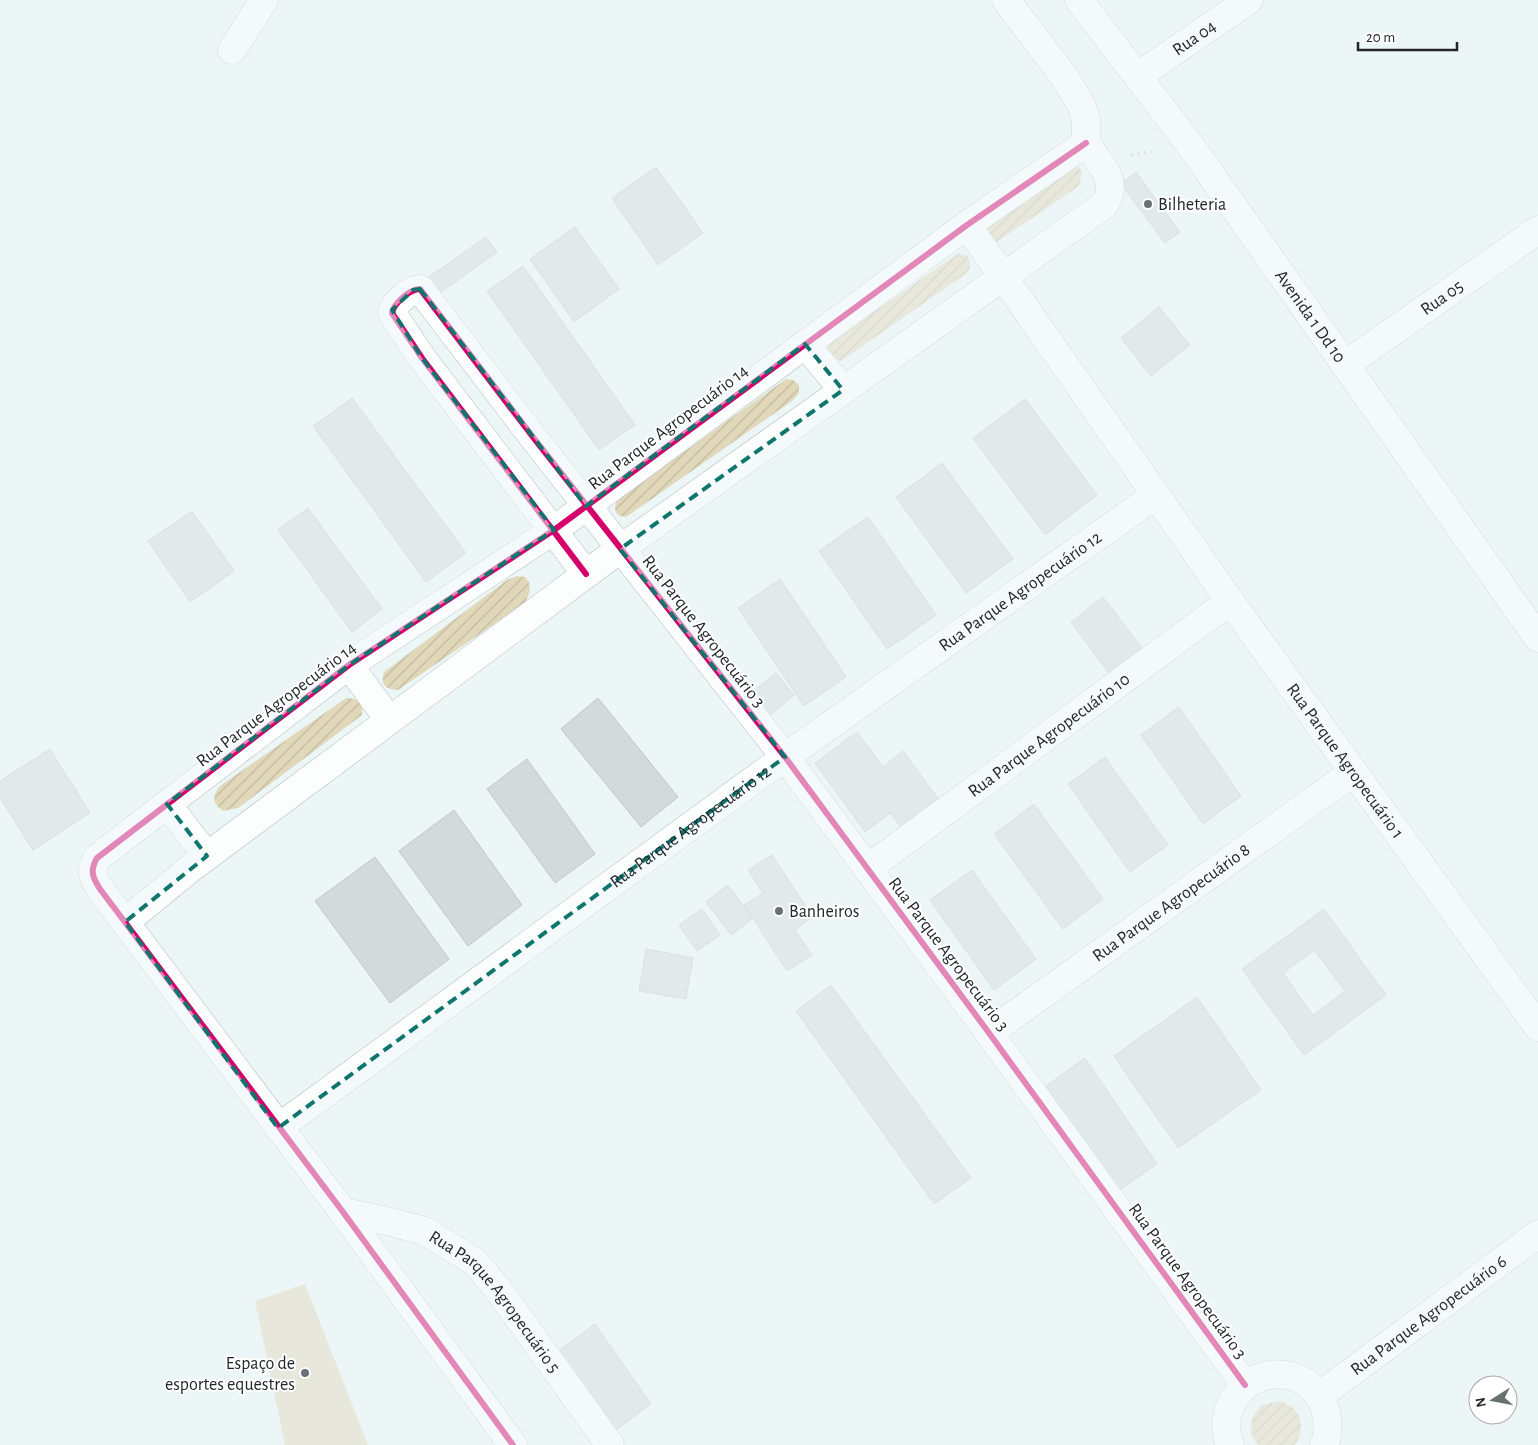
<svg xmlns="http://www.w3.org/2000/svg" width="1538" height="1445" font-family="'Alegreya Sans',sans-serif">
<defs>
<pattern id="garden-furrows" width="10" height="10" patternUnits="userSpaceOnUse" patternTransform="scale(1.25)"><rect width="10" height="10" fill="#e0d8b9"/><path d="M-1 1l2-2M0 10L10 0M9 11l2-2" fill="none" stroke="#c0b99f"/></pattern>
</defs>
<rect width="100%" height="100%" fill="#ecf6f7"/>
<g fill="url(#garden-furrows)">
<polygon points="1073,165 1078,166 1082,172 1079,186 994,244 984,226"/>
<path d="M959 253 968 256C971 264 972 266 967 273L841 361 831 359 827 353 830 342Z"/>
<path d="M786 379 793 380 799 385V393L792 401 626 517C615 517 613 510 617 500Z"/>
<path d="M517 576 525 577 529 582 530 591 525 603 398 690C386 690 380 685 384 672L507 580Z"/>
<path d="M346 698C358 698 363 703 362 715L238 808 223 811C212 803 212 796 220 786Z"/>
<path d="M1280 1401C1284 1403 1292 1406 1295 1410 1303 1419 1303 1436 1294 1445H1258L1251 1434 1252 1418 1262 1405Z"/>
</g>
<polygon fill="#e0d8b9" points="305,1284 368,1445 285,1445 255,1301"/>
<g fill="#d3dadb" stroke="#c0c8c9" fill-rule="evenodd">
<polygon points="656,167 703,233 658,265 612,198"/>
<polygon points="1136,172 1180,232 1165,243 1121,184"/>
<polygon points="575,227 619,289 574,322 530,259"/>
<polygon points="486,237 497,252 437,295 426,279"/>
<polygon points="523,266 635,425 599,450 487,291"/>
<polygon points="1159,307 1190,345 1151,376 1121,338"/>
<polygon points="352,398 466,553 426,582 313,426"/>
<polygon points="1025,399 1097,495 1045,535 973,438"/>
<polygon points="942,463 1013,559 966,593 896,497"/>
<polygon points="308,508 382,609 352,632 278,530"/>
<polygon points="192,511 234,571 190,602 148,541"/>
<polygon points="868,517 936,615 887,649 819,551"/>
<polygon points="780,579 846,677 804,706 738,608"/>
<polygon points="1103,597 1144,651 1111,676 1071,622"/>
<polygon points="776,673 794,695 764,720 745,697"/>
<polygon points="598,698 678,797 641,827 561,729"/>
<polygon points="1179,707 1241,796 1203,824 1141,735"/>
<polygon points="857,732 883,767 903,751 939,800 902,828 890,813 865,832 815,763"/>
<polygon points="50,749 90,813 33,850 0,798 0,781"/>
<polygon points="1105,757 1168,845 1130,872 1068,784"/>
<polygon points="527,759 595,854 555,883 487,789"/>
<polygon points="1034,804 1103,899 1063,929 994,834"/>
<polygon points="454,810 522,905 468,946 399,851"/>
<polygon points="772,855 813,917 795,930 812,955 787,971 744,905 763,893 748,870"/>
<polygon points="375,857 449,959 390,1003 315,901"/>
<polygon points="972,870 1036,959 994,990 930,900"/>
<polygon points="728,885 753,918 731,935 706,902"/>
<polygon points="702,909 720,935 697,951 679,925"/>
<path d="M1324 909 1386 995 1304 1055 1242 969ZM1314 950 1345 991 1313 1015 1283 973Z"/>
<polygon points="646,949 693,958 686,999 639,991"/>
<polygon points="831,985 971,1178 934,1204 796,1011"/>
<polygon points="1197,997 1261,1090 1178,1148 1114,1056"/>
<polygon points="1085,1058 1157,1164 1118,1191 1046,1086"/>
<polygon points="595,1324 651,1404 610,1434 554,1354"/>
</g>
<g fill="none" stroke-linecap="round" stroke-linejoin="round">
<g stroke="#b4bcbd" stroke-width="29">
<g id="minor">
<path id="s1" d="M1079 0 1190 145 1538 638"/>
<polyline points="232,50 264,0"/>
<path id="s2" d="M1138 76 1249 0"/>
<path id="s3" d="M967 225 1230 601 1538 1027"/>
<polyline points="805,344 843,390"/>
<path id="s4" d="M1345 365 1538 230"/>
<path d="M586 574 422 358 392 313C394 303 410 289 420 289L536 441 785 757 989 1033 1245 1385"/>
<polyline points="349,665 389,720"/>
<polyline points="167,804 207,856"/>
<path id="s5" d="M867 869 1230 601"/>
<polyline points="125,922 191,868 620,549 1104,205 1108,198 1110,191 1109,179 1105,170 1086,143 1086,121 1082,106 1065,78 1006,0"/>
<path id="s6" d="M989 1033 1353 772"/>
<path id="s7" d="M278 1128 785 757 1156 495"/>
<path id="s8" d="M343 1212 383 1220 425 1231 475 1262 497 1288 610 1445"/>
<path id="s9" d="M1319 1396 1538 1234"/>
<path d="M513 1445 343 1212 100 889C92 877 90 870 97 858L349 665 554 530 967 225 1086 143"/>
<path d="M1230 1445C1225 1434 1225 1419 1230 1407 1250 1359 1320 1365 1327 1418 1328 1427 1328 1437 1324 1445"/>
</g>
</g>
<polyline stroke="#cfd3d4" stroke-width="3" stroke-dasharray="2.5 4" stroke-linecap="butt" points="1131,155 1155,151"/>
<use href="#minor" stroke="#fcfefe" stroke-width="28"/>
<g stroke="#fff" stroke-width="9">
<g id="cycleway">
<path d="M586 574 422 358 392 313C394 303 410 289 420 289L536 441 785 757 989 1033 1245 1385"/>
<path d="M513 1445 343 1212 100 889C92 877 90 870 97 858L349 665 554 530 967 225 1086 143"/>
</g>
</g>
<use href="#cycleway" stroke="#d6006c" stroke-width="6"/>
</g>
<path d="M0 0H1538V1445H0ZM420 289 586 506 805 344 843 390 620 549 785 757 278 1128 125 922 207 856 167 804 349 665 554 530 422 358 392 310 413 290Z" fill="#ecf6f7" fill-opacity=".55" fill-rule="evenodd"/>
<path fill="none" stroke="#0f766e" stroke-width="4" stroke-dasharray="10 6" stroke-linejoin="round" d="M420 289 586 506 805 344 843 390 620 549 785 757 278 1128 125 922 207 856 167 804 349 665 554 530 422 358 392 310 413 290Z"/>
<g fill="#697072" stroke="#fff" stroke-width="2">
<circle cx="1148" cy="204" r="5"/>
<circle cx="779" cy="911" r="5"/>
<circle cx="305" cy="1373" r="5"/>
</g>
<g text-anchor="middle" stroke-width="4" stroke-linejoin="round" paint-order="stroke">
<g font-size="18" fill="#22282a" stroke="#fff">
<text dy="6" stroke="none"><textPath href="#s2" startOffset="68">Rua 04</textPath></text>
<text dy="6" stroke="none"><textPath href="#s4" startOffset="118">Rua 05</textPath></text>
<text dy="6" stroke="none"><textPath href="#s1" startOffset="392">Avenida 1 Dd 10</textPath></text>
<text transform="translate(668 427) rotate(-37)" y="6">Rua Parque Agropecuário 14</text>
<text dy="6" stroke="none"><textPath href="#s7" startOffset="916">Rua Parque Agropecuário 12</textPath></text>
<text transform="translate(704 631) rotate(52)" y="6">Rua Parque Agropecuário 3</text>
<text transform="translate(276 704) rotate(-37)" y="6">Rua Parque Agropecuário 14</text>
<text dy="6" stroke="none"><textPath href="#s5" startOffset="226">Rua Parque Agropecuário 10</textPath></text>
<text dy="6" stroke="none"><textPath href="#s3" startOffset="656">Rua Parque Agropecuário 1</textPath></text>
<text dy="6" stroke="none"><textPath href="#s7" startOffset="511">Rua Parque Agropecuário 12</textPath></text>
<text dy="6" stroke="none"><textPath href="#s6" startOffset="224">Rua Parque Agropecuário 8</textPath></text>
<text transform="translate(949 954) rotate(53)" y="6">Rua Parque Agropecuário 3</text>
<text transform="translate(1188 1281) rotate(54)" y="6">Rua Parque Agropecuário 3</text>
<text dy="6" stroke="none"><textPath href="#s8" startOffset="185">Rua Parque Agropecuário 5</textPath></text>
<text dy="6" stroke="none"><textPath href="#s9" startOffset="136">Rua Parque Agropecuário 6</textPath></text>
</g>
<g font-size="18" fill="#22282a" stroke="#fff" text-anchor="start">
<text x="1158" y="210">Bilheteria</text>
<text x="789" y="917">Banheiros</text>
<text x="295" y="1369" text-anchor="end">Espaço de<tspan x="295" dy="21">esportes equestres</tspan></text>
</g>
</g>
<g transform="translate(1493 1400) rotate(259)"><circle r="24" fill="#ffffff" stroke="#a7a9aa"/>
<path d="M0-4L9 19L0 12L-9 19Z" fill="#697072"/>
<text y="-8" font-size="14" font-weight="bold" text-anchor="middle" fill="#22282a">N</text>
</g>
<path d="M1358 42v8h99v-8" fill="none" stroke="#22282a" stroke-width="2.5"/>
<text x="1366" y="42" font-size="15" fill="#22282a" stroke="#ffffff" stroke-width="4" paint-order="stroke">20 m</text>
</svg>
